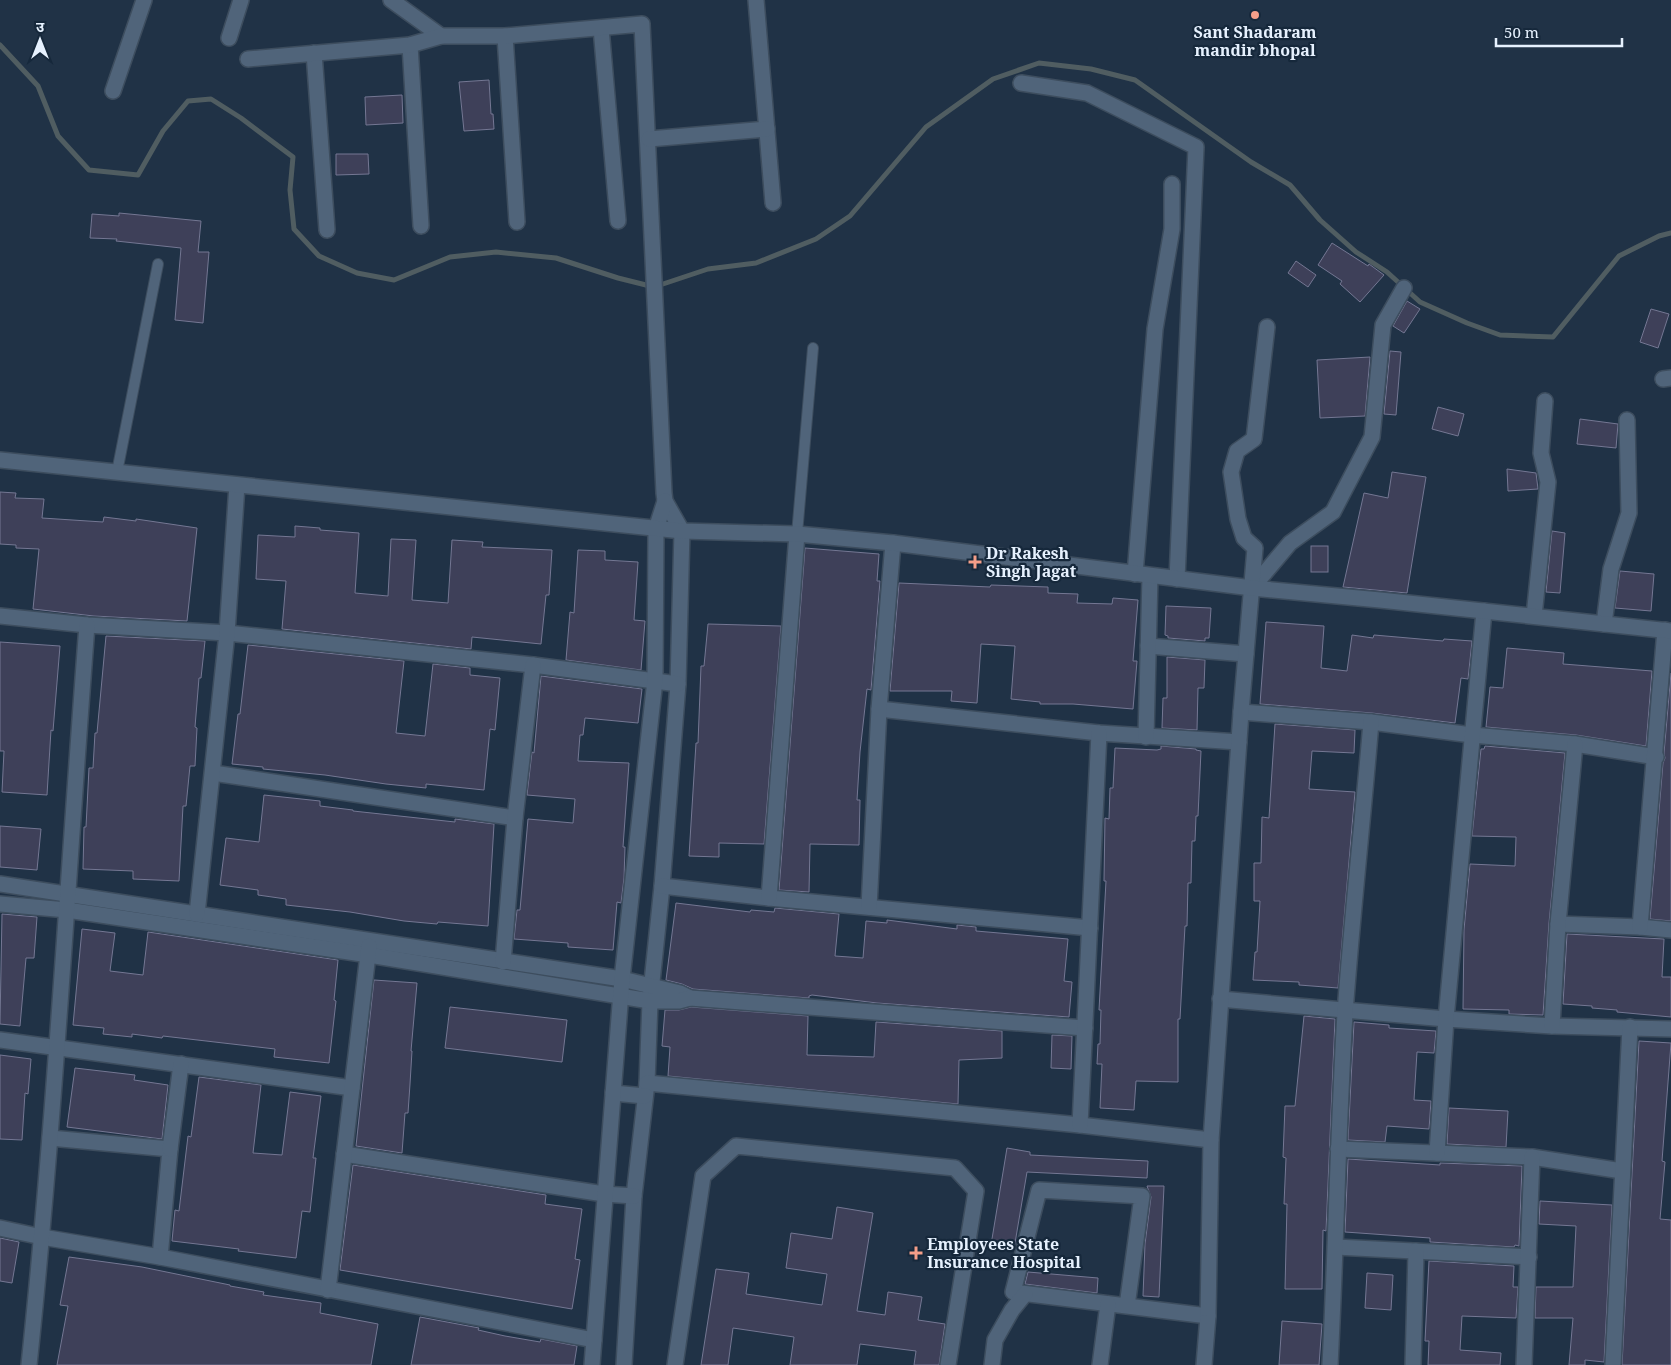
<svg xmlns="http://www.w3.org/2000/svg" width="1671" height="1365" font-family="'Noto Serif','Noto Sans Devanagari',serif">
<rect width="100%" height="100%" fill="#203246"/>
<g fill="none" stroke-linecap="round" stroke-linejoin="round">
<polyline stroke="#505d61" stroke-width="5" points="0,45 38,86 58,136 89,170 138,175 163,131 188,101 211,99 241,118 293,157 290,190 294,229 319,256 357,273 394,280 450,257 496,252 556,258 618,278 654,287 708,269 756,263 816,239 850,216 926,127 993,79 1039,63 1091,69 1135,80 1251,162 1290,185 1320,220 1356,252 1387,272 1420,302 1467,323 1500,335 1553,337 1619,256 1659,236 1671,233"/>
</g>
<g fill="#3e4059" stroke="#747793">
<polygon points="489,80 491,114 493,114 494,129 464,131 459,82"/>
<polygon points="402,95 403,123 366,125 365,97"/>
<polygon points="336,154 368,154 369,174 336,175"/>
<polygon points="119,213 201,221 198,252 209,252 203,323 175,320 181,248 116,241 117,239 90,238 92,214 119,216"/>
<polygon points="1332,243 1368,266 1369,264 1384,275 1360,302 1340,284 1342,281 1318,265"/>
<polygon points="1296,261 1316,275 1308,287 1288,273"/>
<polygon points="1407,301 1420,309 1404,333 1393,326"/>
<polygon points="1651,309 1669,314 1658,348 1640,342"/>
<polygon points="1390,351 1401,352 1396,415 1384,414"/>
<polygon points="1370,357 1365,416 1320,418 1317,360"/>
<polygon points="1438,407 1464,414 1458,436 1432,429"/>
<polygon points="1580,419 1618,424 1616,448 1577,444"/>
<polygon points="1507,469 1536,473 1538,489 1508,491"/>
<polygon points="1392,472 1426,477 1407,593 1343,587 1364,493 1388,498"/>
<polygon points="0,492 16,493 15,498 44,499 42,518 103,522 104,517 136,521 136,519 197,528 187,621 94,616 33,609 39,549 16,548 16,545 0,544"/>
<polygon points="295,526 320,528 320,530 359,533 355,593 388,596 391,539 416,540 412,600 448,603 452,540 483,542 482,547 552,550 549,595 546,595 541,644 472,637 471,649 282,629 286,581 256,579 258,535 295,537"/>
<polygon points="1552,531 1565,533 1560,593 1546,592"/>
<rect x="1311" y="546" width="17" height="26"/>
<polygon points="805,548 879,554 877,581 880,581 871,690 867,689 860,752 857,800 860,800 859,845 810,844 809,892 779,890"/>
<polygon points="578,550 605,551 605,560 638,562 634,620 645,621 641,670 566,660 570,612 574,613"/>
<polygon points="1620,571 1654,574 1651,611 1615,608"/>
<polygon points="899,583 990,587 991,585 1048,587 1048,593 1078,594 1077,603 1112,604 1113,598 1138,600 1133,661 1137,661 1133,709 1073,704 1040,704 1040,702 1011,699 1015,646 981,644 977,703 951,701 952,691 890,691"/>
<polygon points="1166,606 1211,608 1209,638 1205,638 1205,641 1168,638 1168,636 1165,635"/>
<polygon points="1266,622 1324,626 1321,668 1347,671 1352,635 1373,638 1374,635 1443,641 1444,639 1472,641 1468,679 1461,678 1455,723 1372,713 1260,704"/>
<polygon points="708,624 781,626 764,844 719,843 719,857 689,856 696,743 698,743 701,666 704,666"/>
<polygon points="106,636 205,641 201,678 199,678 195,727 197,728 195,766 190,766 186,806 183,806 179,881 133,879 133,871 83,869 84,827 86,827 89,768 93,768 95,733 97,733"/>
<polygon points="0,642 60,646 53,731 51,730 47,795 2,792 4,751 0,751"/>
<polygon points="248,645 404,661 396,733 425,736 433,664 470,668 470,675 500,678 495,730 490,729 484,790 426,784 426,788 386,784 325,775 263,769 263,767 232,764 238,714 240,714"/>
<polygon points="1507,648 1564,653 1563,664 1652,671 1646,746 1576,735 1486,727 1490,687 1503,688"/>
<polygon points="1167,657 1205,660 1204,688 1198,688 1197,730 1162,728 1163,698 1167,698"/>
<polygon points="1671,673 1671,921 1650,919 1663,763 1665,758 1664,753"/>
<polygon points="541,676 642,689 638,723 585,718 583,735 580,735 578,761 629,763 623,847 625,847 624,878 621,903 617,902 613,950 568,947 568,943 514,939 517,910 520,910 528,819 573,823 575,799 527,795 532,752 534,753"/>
<polygon points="1275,724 1355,730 1354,753 1312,751 1309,789 1355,792 1338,988 1299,985 1299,982 1253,980 1255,952 1257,952 1260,901 1254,901 1254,863 1261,863 1262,817 1269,818"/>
<polygon points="1161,746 1196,749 1196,750 1201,751 1198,816 1196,816 1195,841 1192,841 1191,883 1188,883 1187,926 1185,926 1180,1019 1178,1019 1178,1082 1136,1081 1134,1110 1100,1108 1102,1064 1097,1064 1098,1044 1100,1044 1101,1010 1099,1010 1106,881 1104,881 1105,818 1109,819 1110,788 1113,788 1115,748 1157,750 1161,749"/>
<polygon points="1485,746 1565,753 1549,923 1543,1015 1509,1014 1509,1010 1463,1009 1464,930 1470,864 1515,866 1516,837 1472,836 1481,749 1484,749"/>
<polygon points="264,795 320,801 320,806 353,810 353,811 455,822 455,819 494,824 488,926 438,922 437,924 404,921 350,912 286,905 286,899 258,895 258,890 220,885 226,838 259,842"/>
<polygon points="0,826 41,829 37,870 0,867"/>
<polygon points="676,903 750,912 751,910 774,912 775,908 839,914 835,956 863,958 866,921 887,923 887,920 957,929 957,925 976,927 976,931 1068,939 1064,981 1072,982 1069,1017 877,1003 812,995 809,996 809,998 693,989 682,984 666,980"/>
<polygon points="2,914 37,917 34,958 26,958 20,1026 0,1024"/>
<polygon points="82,929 115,933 110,971 143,975 148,932 338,960 334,1000 336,1001 329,1063 274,1057 275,1049 163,1036 162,1038 132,1034 132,1037 103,1034 104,1028 73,1025"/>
<polygon points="1567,934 1664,939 1662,977 1671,977 1671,1017 1617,1012 1617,1010 1592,1008 1592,1006 1563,1004"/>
<polygon points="374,980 417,983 411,1051 412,1051 410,1084 408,1113 405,1113 402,1153 356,1146"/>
<polygon points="450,1007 567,1020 562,1062 445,1048"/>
<polygon points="691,1007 808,1016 807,1055 874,1057 876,1022 1002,1031 1002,1058 959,1060 958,1104 668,1076 670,1047 662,1046 665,1010 679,1010"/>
<polygon points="1304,1016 1335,1019 1326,1231 1323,1230 1322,1289 1285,1289 1287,1204 1284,1204 1286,1158 1283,1157 1285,1106 1295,1106"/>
<polygon points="1354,1022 1389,1025 1389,1028 1436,1031 1434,1053 1417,1052 1414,1100 1431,1101 1429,1129 1387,1126 1385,1142 1348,1140"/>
<polygon points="1052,1035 1072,1036 1071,1069 1051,1068"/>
<polygon points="1639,1041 1671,1043 1662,1161 1665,1162 1660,1219 1671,1220 1671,1365 1622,1365"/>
<polygon points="0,1055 31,1059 28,1094 25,1093 22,1140 0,1139"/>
<polygon points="75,1068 135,1075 134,1080 168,1085 162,1139 67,1127"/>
<polygon points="199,1077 261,1085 253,1153 282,1155 290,1092 321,1096 313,1158 316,1158 310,1212 302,1211 296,1258 238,1251 239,1249 172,1241 175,1210 179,1211 188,1136 191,1137"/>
<polygon points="1449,1108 1508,1111 1506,1147 1447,1144"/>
<polygon points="1007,1148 1030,1152 1030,1155 1148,1161 1147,1178 1027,1172 1014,1249 991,1245"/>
<polygon points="1348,1159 1440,1165 1440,1163 1522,1166 1519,1246 1515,1245 1514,1247 1430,1242 1430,1238 1345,1232"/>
<polygon points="353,1165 546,1195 545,1204 582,1209 575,1259 580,1260 572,1309 340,1270"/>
<polygon points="1147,1186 1164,1186 1159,1297 1143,1296 1145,1244 1151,1197"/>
<polygon points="1540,1201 1612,1205 1604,1362 1585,1360 1585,1365 1569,1365 1573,1318 1535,1318 1536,1287 1573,1287 1576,1226 1539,1224"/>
<polygon points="837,1207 873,1213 857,1311 885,1315 888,1292 922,1297 918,1320 945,1324 939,1365 914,1365 916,1351 860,1344 857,1365 790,1365 794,1337 733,1328 728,1365 701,1365 716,1269 749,1273 746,1294 822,1305 827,1274 786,1268 791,1233 832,1239"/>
<polygon points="0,1238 19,1242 12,1283 0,1281"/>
<polygon points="69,1257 142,1267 230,1285 230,1286 264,1292 263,1295 321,1303 320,1313 378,1324 371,1365 57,1365 68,1306 60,1305"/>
<polygon points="1429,1261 1514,1266 1513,1287 1518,1287 1516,1318 1462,1316 1460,1350 1501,1353 1500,1365 1428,1365 1429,1341 1425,1341"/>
<polygon points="1028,1272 1098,1278 1097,1293 1025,1284"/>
<polygon points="1367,1273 1393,1275 1391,1310 1365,1308"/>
<polygon points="420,1317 479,1328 478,1330 505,1336 540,1342 541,1339 577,1346 574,1365 411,1365"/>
<polygon points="1282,1321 1322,1324 1319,1365 1279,1365"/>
</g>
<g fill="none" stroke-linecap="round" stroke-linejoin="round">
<g stroke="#3d4d5e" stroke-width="12">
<g id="lane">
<polyline points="117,472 158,264"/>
<polyline points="797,534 813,348"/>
</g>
</g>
<g stroke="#3d4d5e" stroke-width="18">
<g id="street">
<polyline points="391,0 441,36"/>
<polyline points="756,0 773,203"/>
<polyline points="601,28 618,221"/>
<polyline points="505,36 517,222"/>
<polyline points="229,38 241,0"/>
<polyline points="410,45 421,226"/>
<polyline points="314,53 327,230"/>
<polyline points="248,59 410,45 441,36 505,36 642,24 664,493 665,501 682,531 678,684 662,886 650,1001 647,1083 634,1196 624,1365"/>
<polyline points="1021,83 1087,93 1196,147 1177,579"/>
<polyline points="113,91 144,0"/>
<polyline points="649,139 767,129"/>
<polyline points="1663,379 1671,378"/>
<polyline points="1135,574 1155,329 1172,229 1172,184"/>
<polyline points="1252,588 1290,543 1333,512 1372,437 1383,325 1404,288"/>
<polyline points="0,616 87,625 227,633 533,665 678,684"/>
<polyline points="1534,616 1548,482 1541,453 1545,401"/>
<polyline points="1604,624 1611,569 1629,513 1627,420"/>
<polyline points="1148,646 1246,654"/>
<polyline points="879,709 1099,733 1239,742"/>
<polyline points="1241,712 1371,722 1472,735 1575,744 1656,757"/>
<polyline points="1146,737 1150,576"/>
<polyline points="213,773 515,818"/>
<polyline points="0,884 622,979 680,993 690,998"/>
<polyline points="662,886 769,898 1090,928"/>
<polyline points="769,898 797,534"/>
<polyline points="0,904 67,910 369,955 650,1001 679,1001 690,998 1085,1028"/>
<polyline points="869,907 879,709 893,543"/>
<polyline points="197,914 227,633 237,485"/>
<polyline points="1558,924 1640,927 1671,930"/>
<polyline points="1640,927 1665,630"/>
<polyline points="503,962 515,818 533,665"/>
<polyline points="1220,999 1446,1019 1552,1026 1671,1029"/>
<polyline points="1552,1026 1558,924 1575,744"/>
<polyline points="0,1040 352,1088"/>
<polyline points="647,1083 1080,1125 1211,1140"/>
<polyline points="613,1093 645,1096"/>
<polyline points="1080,1125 1099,733"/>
<polyline points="50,1138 170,1149 160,1257"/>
<polyline points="170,1149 181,1064"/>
<polyline points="1338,1149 1532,1157 1622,1171"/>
<polyline points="1437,1153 1446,1019 1484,611"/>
<polyline points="344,1154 604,1194 634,1196"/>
<polyline points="0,1228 42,1237 160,1257 594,1340"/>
<polyline points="1336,1247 1529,1257"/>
<polyline points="328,1290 369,946"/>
<polyline points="1127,1306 1142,1196 1039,1190 1013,1292 1208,1316"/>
<path d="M29 1365C55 1119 68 872 87 625"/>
<polyline points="592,1365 622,979 655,680 656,529 665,501"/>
<polyline points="675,1365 703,1176 736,1146 955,1168 976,1191 948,1365"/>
<polyline points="992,1365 995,1340 1012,1310 1025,1294"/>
<polyline points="1100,1365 1108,1304"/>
<polyline points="1204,1365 1208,1316 1211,1140 1241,712 1255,548 1244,538 1238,519 1231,472 1237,451 1254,439 1267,327"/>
<path d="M1330 1365C1336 1248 1338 1130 1345 1013 1352 916 1363 819 1371 722"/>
<polyline points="1413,1365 1416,1251"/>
<polyline points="1524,1365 1532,1157"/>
<polyline points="1613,1365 1630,1027"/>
</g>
</g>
<g stroke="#3d4d5e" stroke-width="18">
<polyline id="secondary" points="0,460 682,531 797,534 893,543 1252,588 1380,600 1671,631"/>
</g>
<use href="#lane" stroke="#50647a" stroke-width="10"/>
<use href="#street" stroke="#50647a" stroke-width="15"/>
<use href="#secondary" stroke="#50647a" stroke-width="15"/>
</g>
<g fill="#f49e89" stroke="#16283b" stroke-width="2">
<circle cx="1255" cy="15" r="5"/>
<path d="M972.5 554.5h5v5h5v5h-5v5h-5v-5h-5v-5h5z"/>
<path d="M913.5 1245.5h5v5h5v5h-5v5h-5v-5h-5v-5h5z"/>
</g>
<g text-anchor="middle" stroke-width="4.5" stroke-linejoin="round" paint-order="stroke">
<g font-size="16" font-weight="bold" fill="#e6f1fe" stroke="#16283b" text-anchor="start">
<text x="1255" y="38" text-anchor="middle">Sant Shadaram<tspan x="1255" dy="18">mandir bhopal</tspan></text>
<text x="986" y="559">Dr Rakesh<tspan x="986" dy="18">Singh Jagat</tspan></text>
<text x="927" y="1250">Employees State<tspan x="927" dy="18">Insurance Hospital</tspan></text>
</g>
</g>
<g transform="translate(40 40)" stroke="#16283b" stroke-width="4" paint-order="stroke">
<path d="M0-4L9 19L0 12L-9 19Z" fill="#e6f1fe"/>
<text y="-8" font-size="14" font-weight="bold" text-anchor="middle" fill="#e6f1fe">उ</text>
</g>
<path d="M1496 38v8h126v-8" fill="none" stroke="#e6f1fe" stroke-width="2.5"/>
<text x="1504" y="38" font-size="15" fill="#e6f1fe" stroke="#16283b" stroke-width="4" paint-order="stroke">50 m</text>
</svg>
